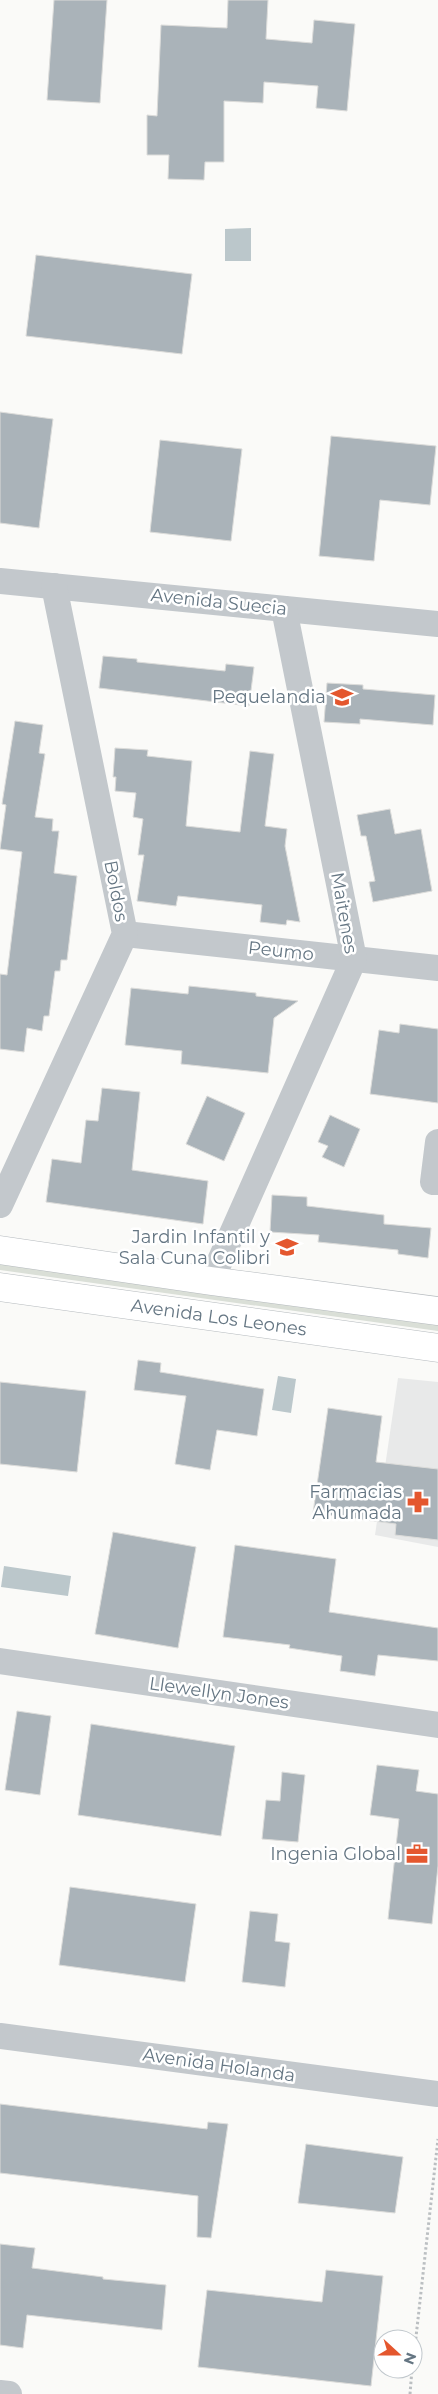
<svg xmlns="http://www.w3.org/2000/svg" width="438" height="2394" font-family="Montserrat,sans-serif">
<rect width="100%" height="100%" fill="#fafaf8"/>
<polygon fill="#e8e9e9" points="398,1378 438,1382 438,1547 375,1535"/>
<polygon fill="#dadfd7" points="0,1262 438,1324 438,1331 0,1270"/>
<g fill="#bbc7cb">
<polygon points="251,228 251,261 225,261 225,229"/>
<polygon points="278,1376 296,1379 291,1413 272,1410"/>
<polygon points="4,1566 71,1576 68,1596 1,1587"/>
</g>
<g fill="#aab3b9" stroke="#dcdcda">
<polygon points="54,0 107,0 100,103 47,100"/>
<polygon points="228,0 268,0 266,39 312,43 314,20 355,24 347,111 316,108 318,86 264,82 263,103 224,101 224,162 205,162 204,180 168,179 169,155 147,155 147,115 157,116 161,25 227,28"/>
<polygon points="36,255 192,274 182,354 26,336"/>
<polygon points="0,412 53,419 39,528 0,523"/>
<polygon points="331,436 436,446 430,505 380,500 374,561 319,556"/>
<polygon points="160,440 242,449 231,541 150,532"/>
<polygon points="103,656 137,659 137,662 225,671 226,664 254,667 249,706 99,688"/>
<polygon points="327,683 363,685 363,689 435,695 433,725 360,719 360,724 324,722"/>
<polygon points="15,721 43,725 39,753 45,754 35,817 53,819 52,831 59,831 54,873 77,876 67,960 61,960 60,971 55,971 49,1016 44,1016 42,1031 27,1028 24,1052 0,1049 0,974 7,975 22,852 0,849 6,805 2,804"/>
<polygon points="115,748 148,750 147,756 192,761 186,826 240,832 250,751 274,754 265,826 287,829 285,846 300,922 287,920 286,925 260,922 262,905 178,896 176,906 137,901 144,855 138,855 143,819 133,817 136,793 115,791 116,777 113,777"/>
<polygon points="390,809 395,834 421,829 432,891 373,902 369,882 375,881 366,836 361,836 357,815"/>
<polygon points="189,986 256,993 256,996 298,1001 274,1018 268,1073 181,1064 182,1051 125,1045 131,988 188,994"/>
<polygon points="400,1024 438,1029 438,1103 370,1094 379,1030 399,1033"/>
<polygon points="102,1088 140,1092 132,1170 208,1181 203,1224 46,1202 52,1159 81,1163 86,1120 98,1121"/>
<polygon points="207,1096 245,1113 224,1161 186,1144"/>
<polygon points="330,1115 360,1129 344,1167 322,1157 328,1146 318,1142"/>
<polygon points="272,1195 307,1197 307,1206 384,1215 384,1224 431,1228 428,1258 398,1254 398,1250 318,1242 319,1235 270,1232"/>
<polygon points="138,1360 161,1363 160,1372 264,1389 257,1436 217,1430 210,1470 175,1464 186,1396 134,1390"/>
<polygon points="0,1382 86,1391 77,1472 0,1464"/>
<polygon points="328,1408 382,1416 376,1462 438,1469 438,1540 395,1535 396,1524 313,1513"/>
<polygon points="113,1532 196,1547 178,1648 95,1634"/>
<polygon points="235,1545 336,1559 329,1612 438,1628 438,1661 378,1655 375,1676 340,1671 342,1656 289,1648 290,1645 223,1637"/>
<polygon points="17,1711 51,1716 40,1795 5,1790"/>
<polygon points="91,1724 235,1746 221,1836 78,1815"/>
<polygon points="377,1765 419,1770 416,1791 438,1794 438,1866 432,1924 388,1919 399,1819 370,1815"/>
<polygon points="282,1772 305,1775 298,1842 262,1839 266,1800 280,1801"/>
<polygon points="70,1887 196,1904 185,1982 59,1965"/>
<polygon points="250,1911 278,1914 275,1941 290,1943 285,1987 242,1982"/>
<polygon points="0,2104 207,2129 208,2122 228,2124 211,2238 197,2237 198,2196 0,2173"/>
<polygon points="306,2144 403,2157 395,2213 298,2203"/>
<polygon points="0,2244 35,2248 32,2268 103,2277 103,2279 166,2285 162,2330 27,2315 23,2348 0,2345"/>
<polygon points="326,2270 383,2276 371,2386 198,2367 207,2290 322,2302"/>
</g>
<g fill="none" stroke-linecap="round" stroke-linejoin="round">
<g stroke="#b5babe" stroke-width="29">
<g id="major">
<polyline points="0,1250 211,1281 438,1311"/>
<path id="s1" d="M0 1287 438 1348"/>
</g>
</g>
<g stroke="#bbbfc2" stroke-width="3" stroke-dasharray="2.5 2.5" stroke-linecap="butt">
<polyline points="413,2364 438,2139"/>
<polyline points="410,2394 412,2369"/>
</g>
<g stroke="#c3c8cc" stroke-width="26">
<polyline points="0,581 438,624"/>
<polyline points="125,934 438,968"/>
<polyline points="438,1142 433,1182 438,1182"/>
<polyline points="0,1205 125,934 54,586"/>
<polyline points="211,1281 354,959 284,609"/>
<polyline points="0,1661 438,1725"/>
<polyline points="0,2036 438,2094"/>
<polyline points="0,2393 9,2394"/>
</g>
<use href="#major" stroke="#fff" stroke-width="28"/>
</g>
<defs>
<g id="school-bare" transform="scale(1.725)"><path d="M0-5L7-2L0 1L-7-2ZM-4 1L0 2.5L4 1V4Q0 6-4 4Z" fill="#e4572e" stroke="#fff" stroke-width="2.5" paint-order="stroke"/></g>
<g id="pharmacy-bare" transform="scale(1.725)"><path d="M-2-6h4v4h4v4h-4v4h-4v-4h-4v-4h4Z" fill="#e4572e" stroke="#fff" stroke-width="2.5" paint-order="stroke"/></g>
<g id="office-bare" transform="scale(1.725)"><path d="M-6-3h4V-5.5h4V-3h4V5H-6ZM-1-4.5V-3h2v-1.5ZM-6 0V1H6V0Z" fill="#e4572e" stroke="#fff" stroke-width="2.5" paint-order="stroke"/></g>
</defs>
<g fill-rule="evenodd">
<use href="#school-bare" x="342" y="697"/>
<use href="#school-bare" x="287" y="1247"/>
<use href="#pharmacy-bare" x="418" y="1502"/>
<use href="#office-bare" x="417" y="1854"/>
</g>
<g text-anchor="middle" stroke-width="5" stroke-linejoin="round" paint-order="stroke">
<g font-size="18" fill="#657683" stroke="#fff">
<text transform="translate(219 602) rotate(6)" y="6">Avenida Suecia</text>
<text transform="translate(116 891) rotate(79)" y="6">Boldos</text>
<text transform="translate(344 913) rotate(80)" y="6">Maitenes</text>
<text transform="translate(281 951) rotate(6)" y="6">Peumo</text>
<text dy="6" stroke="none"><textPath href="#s1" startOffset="221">Avenida Los Leones</textPath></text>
<text transform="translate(219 1693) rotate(8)" y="6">Llewellyn Jones</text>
<text transform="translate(219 2065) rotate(8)" y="6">Avenida Holanda</text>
</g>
<g font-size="18" fill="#657683" stroke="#fff" text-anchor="end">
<text x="326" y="703">Pequelandia</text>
<text x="270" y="1243">Jardin Infantil y<tspan x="270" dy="21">Sala Cuna Colibri</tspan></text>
<text x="402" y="1498">Farmacias<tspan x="402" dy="21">Ahumada</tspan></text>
<text x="401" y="1860">Ingenia Global</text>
</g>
</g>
<g transform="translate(398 2354) rotate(111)"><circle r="24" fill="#ffffff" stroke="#c1c8cd"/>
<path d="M0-4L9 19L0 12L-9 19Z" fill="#e4572e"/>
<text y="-8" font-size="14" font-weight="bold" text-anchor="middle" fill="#657683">N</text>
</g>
</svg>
